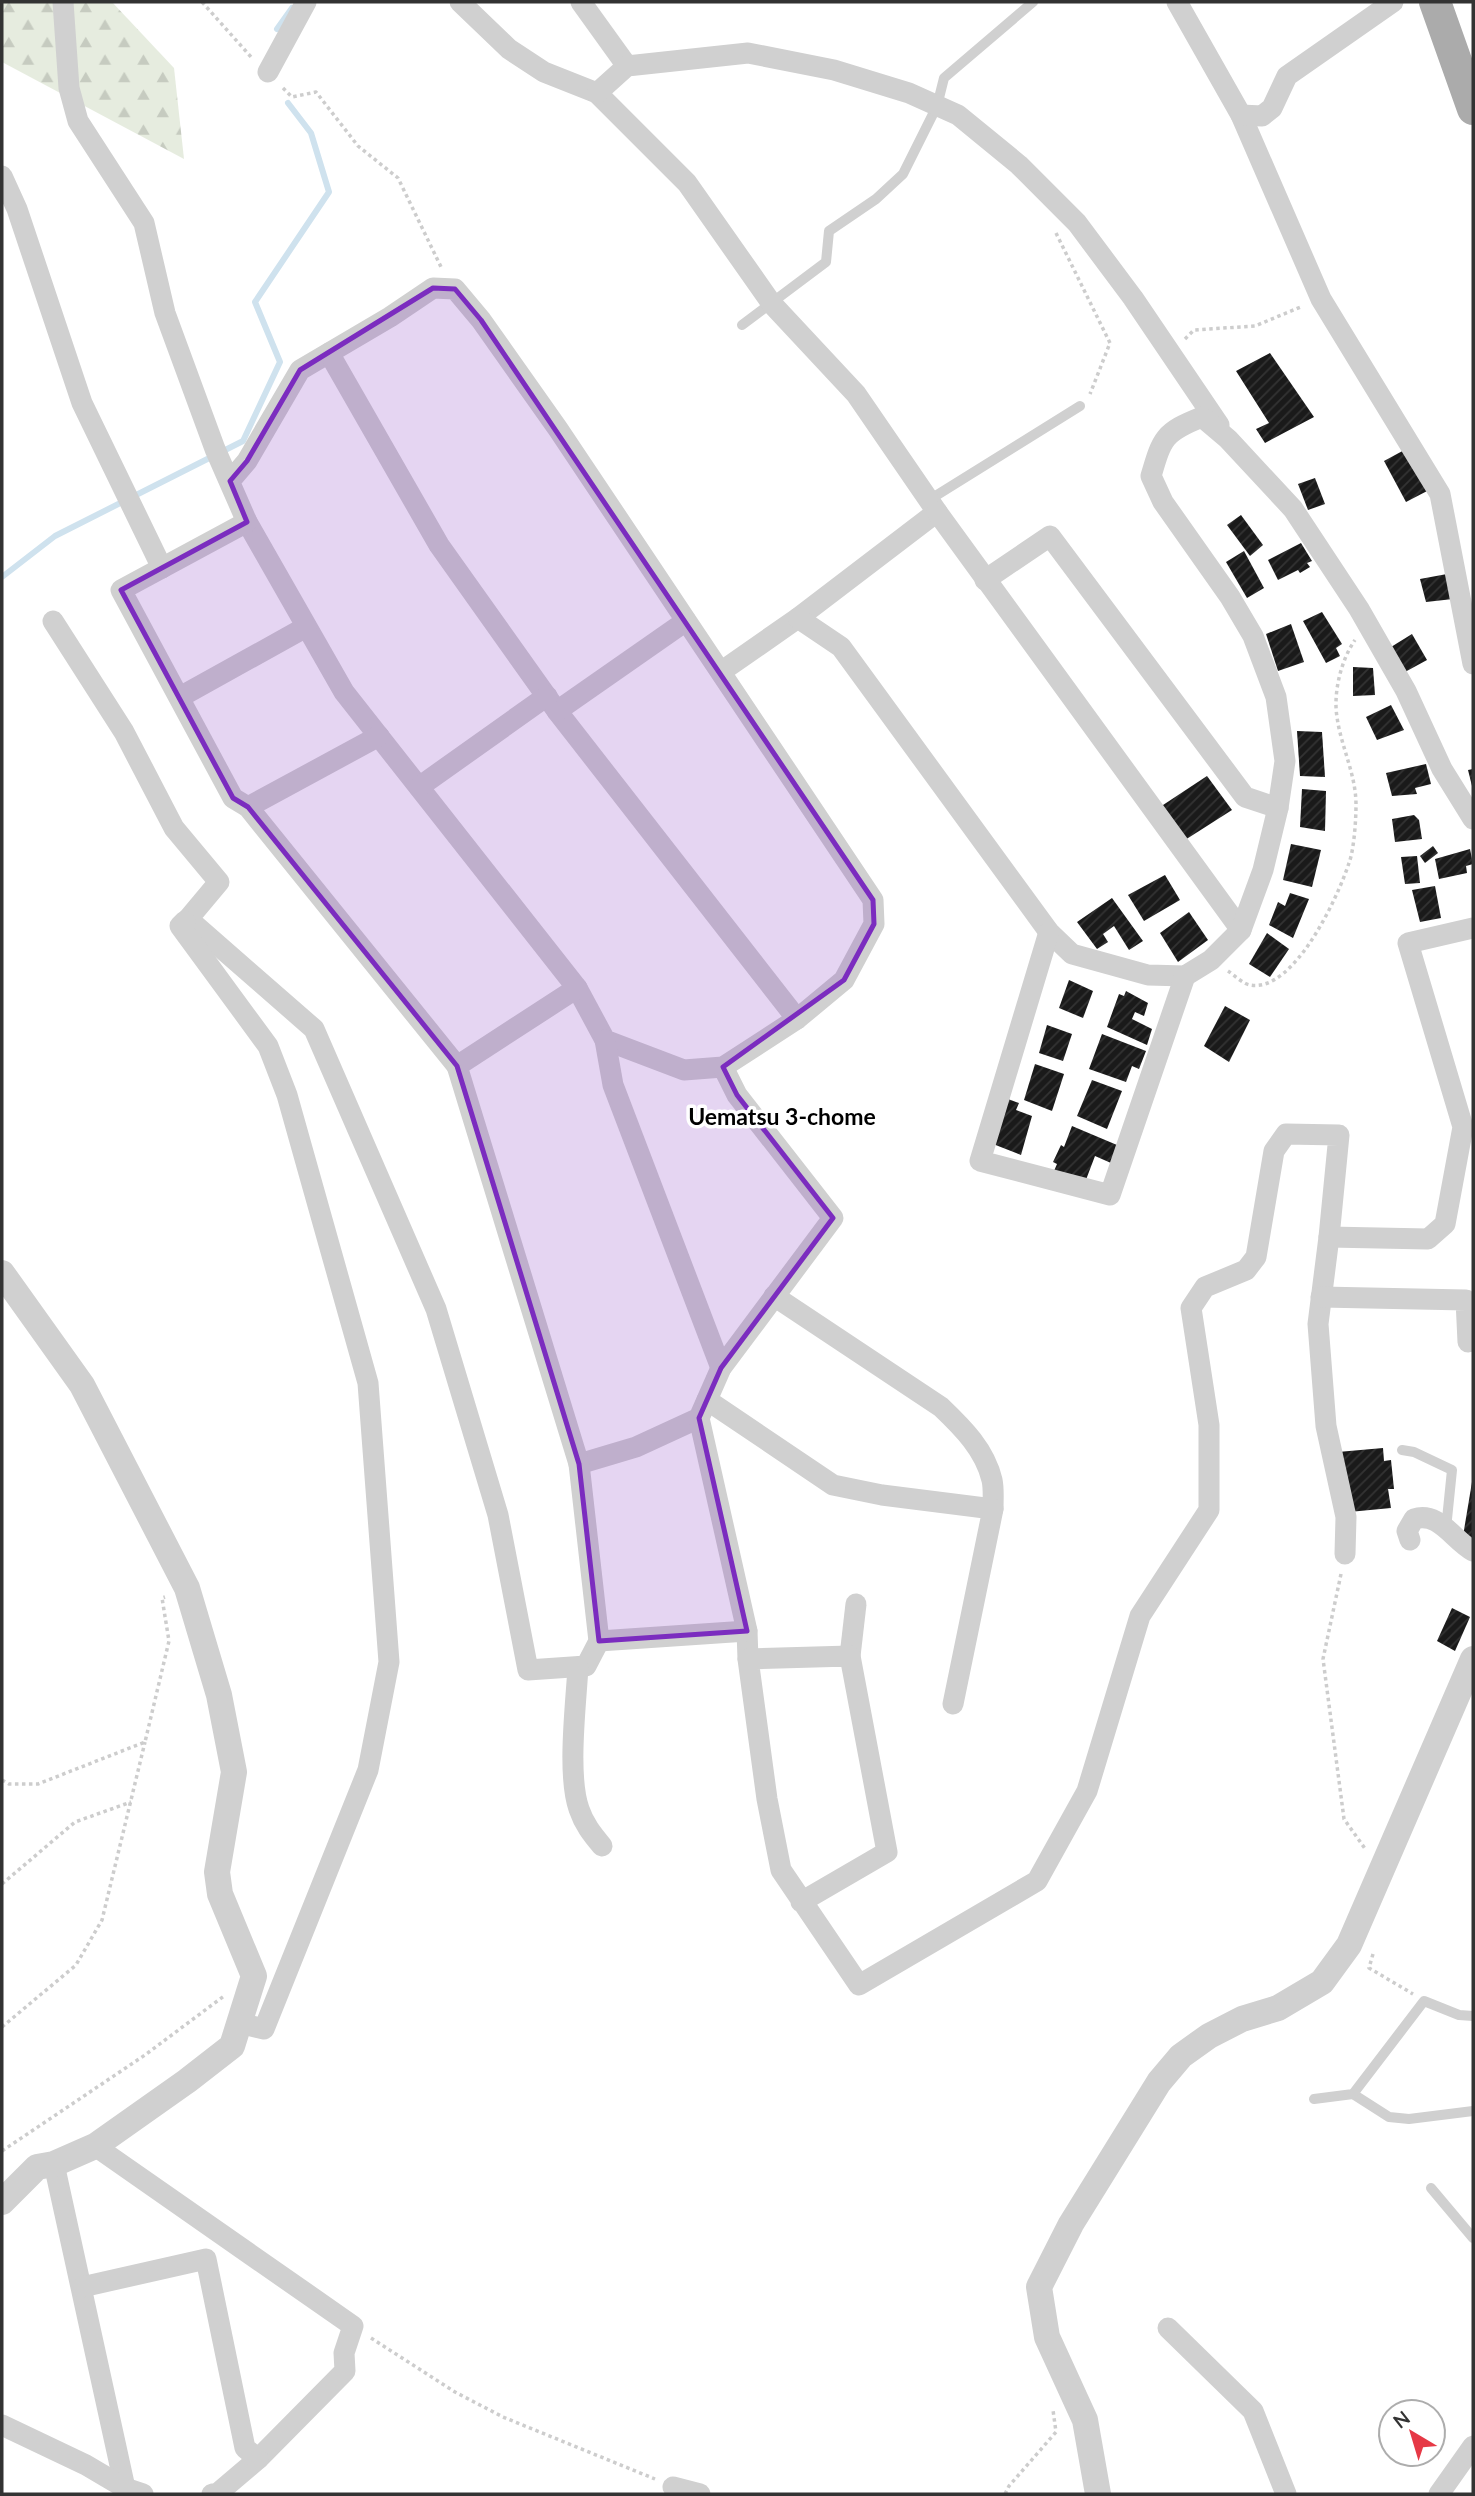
<svg xmlns="http://www.w3.org/2000/svg" width="1475" height="2496" font-family="Lato,sans-serif">
<defs>
<pattern id="forest-firs" width="22" height="20" patternUnits="userSpaceOnUse" patternTransform="scale(1.75)"><rect width="22" height="20" fill="#e6ecdf"/><path d="M5 1l3.5 6h-7zM16 11l3.5 6h-7z" fill="#c6cbc0"/></pattern>
<pattern id="building-hatch" width="6" height="6" patternUnits="userSpaceOnUse" patternTransform="scale(1.75)"><rect width="6" height="6" fill="#1a1a1a"/><path d="M-1 1l2-2M0 6l6-6M5 7l2-2" fill="none" stroke="#333"/></pattern>
</defs>
<rect width="100%" height="100%" fill="#fff"/>
<polygon fill="url(#forest-firs)" points="2,2 112,2 174,68 184,159 2,62"/>
<g fill="none" stroke-linecap="round" stroke-linejoin="round">
<g stroke="#cfe2ee" stroke-width="6">
<polyline points="277,29 292,8"/>
<polyline points="2,577 55,536 243,441 280,362 255,302 329,192 311,133 288,103"/>
</g>
</g>
<g fill="url(#building-hatch)">
<polygon points="1270,353 1314,417 1265,443 1256,429 1269,423 1236,371"/>
<polygon points="1408,448 1431,489 1406,502 1384,461"/>
<polygon points="1315,478 1325,504 1308,510 1298,484"/>
<polygon points="1241,515 1263,545 1250,556 1227,525"/>
<polygon points="1301,543 1312,561 1307,563 1310,567 1300,573 1298,570 1278,580 1268,560"/>
<polygon points="1244,551 1264,588 1247,598 1226,562"/>
<polygon points="1447,574 1453,599 1426,602 1420,579"/>
<polygon points="1322,612 1342,644 1336,648 1340,656 1326,663 1303,621"/>
<polygon points="1291,624 1304,662 1278,671 1266,634"/>
<polygon points="1412,634 1427,660 1405,672 1391,647"/>
<polygon points="1353,667 1373,668 1375,695 1353,696"/>
<polygon points="1391,705 1404,730 1377,740 1366,717"/>
<polygon points="1297,731 1322,732 1325,777 1300,776"/>
<polygon points="1426,764 1431,784 1415,788 1417,794 1392,796 1386,773"/>
<polygon points="1473,769 1473,786 1472,786 1468,770"/>
<polygon points="1207,776 1232,810 1185,840 1160,807"/>
<polygon points="1302,789 1326,791 1325,831 1300,827"/>
<polygon points="1414,815 1419,820 1422,839 1395,842 1392,819"/>
<polygon points="1291,844 1321,850 1312,887 1283,880"/>
<polygon points="1433,846 1438,853 1425,863 1420,856"/>
<polygon points="1470,849 1473,864 1466,866 1467,873 1439,879 1435,859"/>
<polygon points="1417,856 1420,883 1405,884 1401,857"/>
<polygon points="1165,875 1180,900 1144,921 1128,895"/>
<polygon points="1435,886 1441,918 1420,922 1412,890"/>
<polygon points="1290,893 1309,899 1293,938 1269,925 1278,902 1285,906"/>
<polygon points="1112,898 1143,941 1129,950 1114,926 1103,934 1108,942 1097,949 1077,922"/>
<polygon points="1189,912 1208,940 1178,962 1160,933"/>
<polygon points="1267,933 1289,949 1270,977 1249,964"/>
<polygon points="1069,980 1093,991 1083,1018 1059,1008"/>
<polygon points="1126,991 1148,1003 1144,1016 1135,1012 1132,1019 1152,1029 1147,1045 1107,1027 1119,994 1124,996"/>
<polygon points="1225,1006 1250,1020 1229,1062 1204,1046"/>
<polygon points="1047,1025 1072,1034 1063,1061 1039,1053"/>
<polygon points="1102,1034 1146,1051 1139,1069 1132,1066 1126,1082 1089,1069"/>
<polygon points="1035,1064 1064,1074 1052,1111 1024,1100"/>
<polygon points="1092,1080 1122,1091 1107,1129 1077,1116"/>
<polygon points="1008,1099 1019,1103 1016,1110 1032,1116 1021,1155 993,1144"/>
<polygon points="1072,1126 1117,1145 1111,1163 1095,1156 1084,1185 1054,1171 1057,1164 1053,1162 1061,1145 1064,1147"/>
<polygon points="1383,1448 1384,1461 1391,1460 1394,1489 1388,1489 1391,1508 1349,1512 1338,1452"/>
<polygon points="1472,1482 1473,1482 1473,1539 1463,1536"/>
<polygon points="1452,1608 1470,1617 1455,1651 1437,1641"/>
</g>
<g fill="none" stroke-linecap="round" stroke-linejoin="round">
<g stroke="#cdcdcd" stroke-width="3.5" stroke-dasharray="3.5 3.5" stroke-linecap="butt">
<polyline points="202,2 252,58"/>
<polyline points="283,88 292,97 316,92 358,146 398,178 442,269"/>
<polyline points="1056,233 1110,343 1090,394"/>
<polyline points="1185,339 1194,330 1255,326 1303,306"/>
<path d="M1228 971C1234 975 1243 984 1250 985 1294 993 1338 897 1349 863 1354 850 1356 820 1356 805 1356 774 1341 747 1337 717 1333 693 1341 660 1355 640"/>
<polyline points="1341,1574 1323,1659 1344,1819 1366,1850"/>
<polyline points="2,1780 9,1784 38,1784 145,1742 169,1641 162,1598 165,1597"/>
<polyline points="2,1884 75,1822 131,1802"/>
<polyline points="1373,1954 1369,1968 1413,1994"/>
<polyline points="2,2027 76,1965 102,1920 145,1742"/>
<polyline points="2,2151 145,2055 224,1996"/>
<polyline points="371,2338 455,2392 503,2417 655,2479"/>
<polyline points="1005,2494 1009,2486 1056,2432 1053,2410"/>
</g>
<g stroke="#d0d0d0" stroke-width="10">
<polyline points="742,325 826,262 829,231 876,199 903,174 937,106 944,78 1033,2"/>
<polyline points="929,500 1080,406"/>
<polyline points="1402,1450 1414,1452 1452,1470 1446,1529"/>
<polyline points="1353,2094 1389,2117 1409,2119 1473,2111"/>
<polyline points="1314,2099 1353,2094 1424,2001 1459,2015 1473,2016"/>
<polyline points="1431,2188 1473,2238"/>
</g>
<g stroke="#d0d0d0" stroke-width="21">
<polyline points="63,2 69,88 78,121 144,223 165,313 215,449 247,522 344,692 577,988 605,1040 684,1070 723,1067 797,1019 844,980 874,924 873,900 558,429 481,320 455,289 433,288 390,317 300,370 247,461 230,481"/>
<polyline points="460,2 509,49 544,72 597,93 687,183 772,304 856,394 937,512 798,618 722,671"/>
<polyline points="581,2 627,66"/>
<polyline points="1177,2 1241,115 1321,299 1440,494 1473,664"/>
<polyline points="268,72 306,2"/>
<polyline points="597,93 627,66 748,53 834,70 909,93 958,115 1019,165 1077,223 1133,298 1219,425"/>
<polyline points="1241,115 1262,116 1272,108 1287,76 1393,2"/>
<polyline points="2,176 17,209 82,403 162,568"/>
<polyline points="329,353 439,545 557,711 797,1019"/>
<polyline points="937,512 1241,930"/>
<polyline points="247,522 121,590 233,798 248,807 457,1066"/>
<polyline points="985,580 1050,536 1245,797 1278,808"/>
<path d="M798 618 841 647 1049 932 1072 954 1148 975 1185 976 1211 960 1241 930 1263 870 1278 808 1285 761 1276 697 1253 636 1230 597 1163 502 1151 476C1162 438 1164 432 1202 417L1228 439 1293 509 1359 609 1406 691 1442 769 1473 819"/>
<polyline points="53,621 124,732 174,828 219,882 188,919 314,1029 436,1309 498,1515 528,1670 586,1666 599,1641 579,1464 636,1447 699,1418 721,1368 833,1218 737,1095 723,1067"/>
<polyline points="180,697 306,627"/>
<polyline points="557,711 686,621"/>
<polyline points="419,787 547,696"/>
<polyline points="248,807 379,736"/>
<polyline points="185,921 180,926 268,1046 287,1095 368,1383 389,1662 368,1770 264,2029 239,2023"/>
<polyline points="1049,932 980,1161 1110,1195 1185,976"/>
<polyline points="577,988 457,1066 579,1464"/>
<polyline points="605,1040 613,1085 721,1368"/>
<polyline points="1329,1237 1318,1324 1326,1426 1346,1517 1345,1554"/>
<path d="M774 1296 941 1407C963 1428 985 1450 992 1480 994 1489 993 1500 993 1509"/>
<polyline points="1321,1297 1466,1300 1468,1342"/>
<polyline points="707,1400 833,1485 882,1495 993,1509 953,1704"/>
<polyline points="699,1418 747,1631 748,1659"/>
<path d="M1410 1540 1407 1531 1414 1519C1439 1511 1453 1540 1473 1551"/>
<polyline points="599,1641 747,1631"/>
<polyline points="850,1656 856,1604"/>
<path d="M578 1667C576 1704 567 1775 579 1809 584 1824 592 1834 602 1846"/>
<polyline points="801,1902 887,1852 850,1656 748,1659 767,1799 781,1870 859,1985 1037,1881 1087,1791 1140,1616 1209,1510 1209,1425 1191,1308 1205,1287 1246,1270 1256,1257 1274,1151 1286,1134 1339,1135 1329,1237 1428,1239 1445,1224 1463,1127 1408,943 1473,928"/>
<polyline points="95,2146 353,2326 344,2353 345,2371 258,2459 218,2493 212,2494"/>
<polyline points="54,2164 125,2488"/>
<polyline points="82,2287 206,2259 245,2448 258,2459"/>
<polyline points="1168,2328 1253,2411 1286,2494"/>
<polyline points="2,2425 86,2465 125,2488 143,2494"/>
<polyline points="673,2487 700,2494"/>
<polyline points="1439,2494 1473,2446"/>
</g>
<g stroke="#d0d0d0" stroke-width="26">
<polyline points="2,1273 82,1385 187,1588 219,1695 234,1772 217,1872 220,1894 254,1976 232,2046 187,2081 95,2146 54,2164 37,2167 2,2202"/>
<polyline points="1098,2494 1085,2420 1047,2337 1039,2287 1071,2224 1159,2082 1181,2056 1209,2036 1242,2019 1278,2008 1322,1982 1349,1945 1473,1659"/>
</g>
<polyline stroke="#ababab" stroke-width="32" points="1435,2 1473,109"/>
</g>
<path fill="#7b2cbf" fill-opacity="0.2" stroke="#7b2cbf" stroke-width="5" stroke-linejoin="round" d="M433 288 455 289 481 320 873 900 874 924 844 980 723 1067 737 1095 833 1218 721 1368 699 1418 747 1631 599 1641 579 1464 457 1066 248 807 233 798 121 590 247 522 230 481 247 461 300 370Z"/>
<g text-anchor="middle" stroke-width="7" stroke-linejoin="round" paint-order="stroke">
<g font-size="23" font-weight="bold" fill="#000" stroke="#fff">
<text x="782" y="1125">Uematsu 3-chome</text>
</g>
</g>
<rect width="1475" height="2496" fill="none" stroke="#333333" stroke-width="7"/>
<g transform="translate(1412 2433) rotate(322)"><circle r="33" fill="#ffffff" stroke="#adadad" stroke-width="2"/>
<path d="M0-5L12 26L0 18L-12 26Z" fill="#e63946"/>
<text y="-10" font-size="19" font-weight="bold" text-anchor="middle" fill="#333333">N</text>
</g>
</svg>
